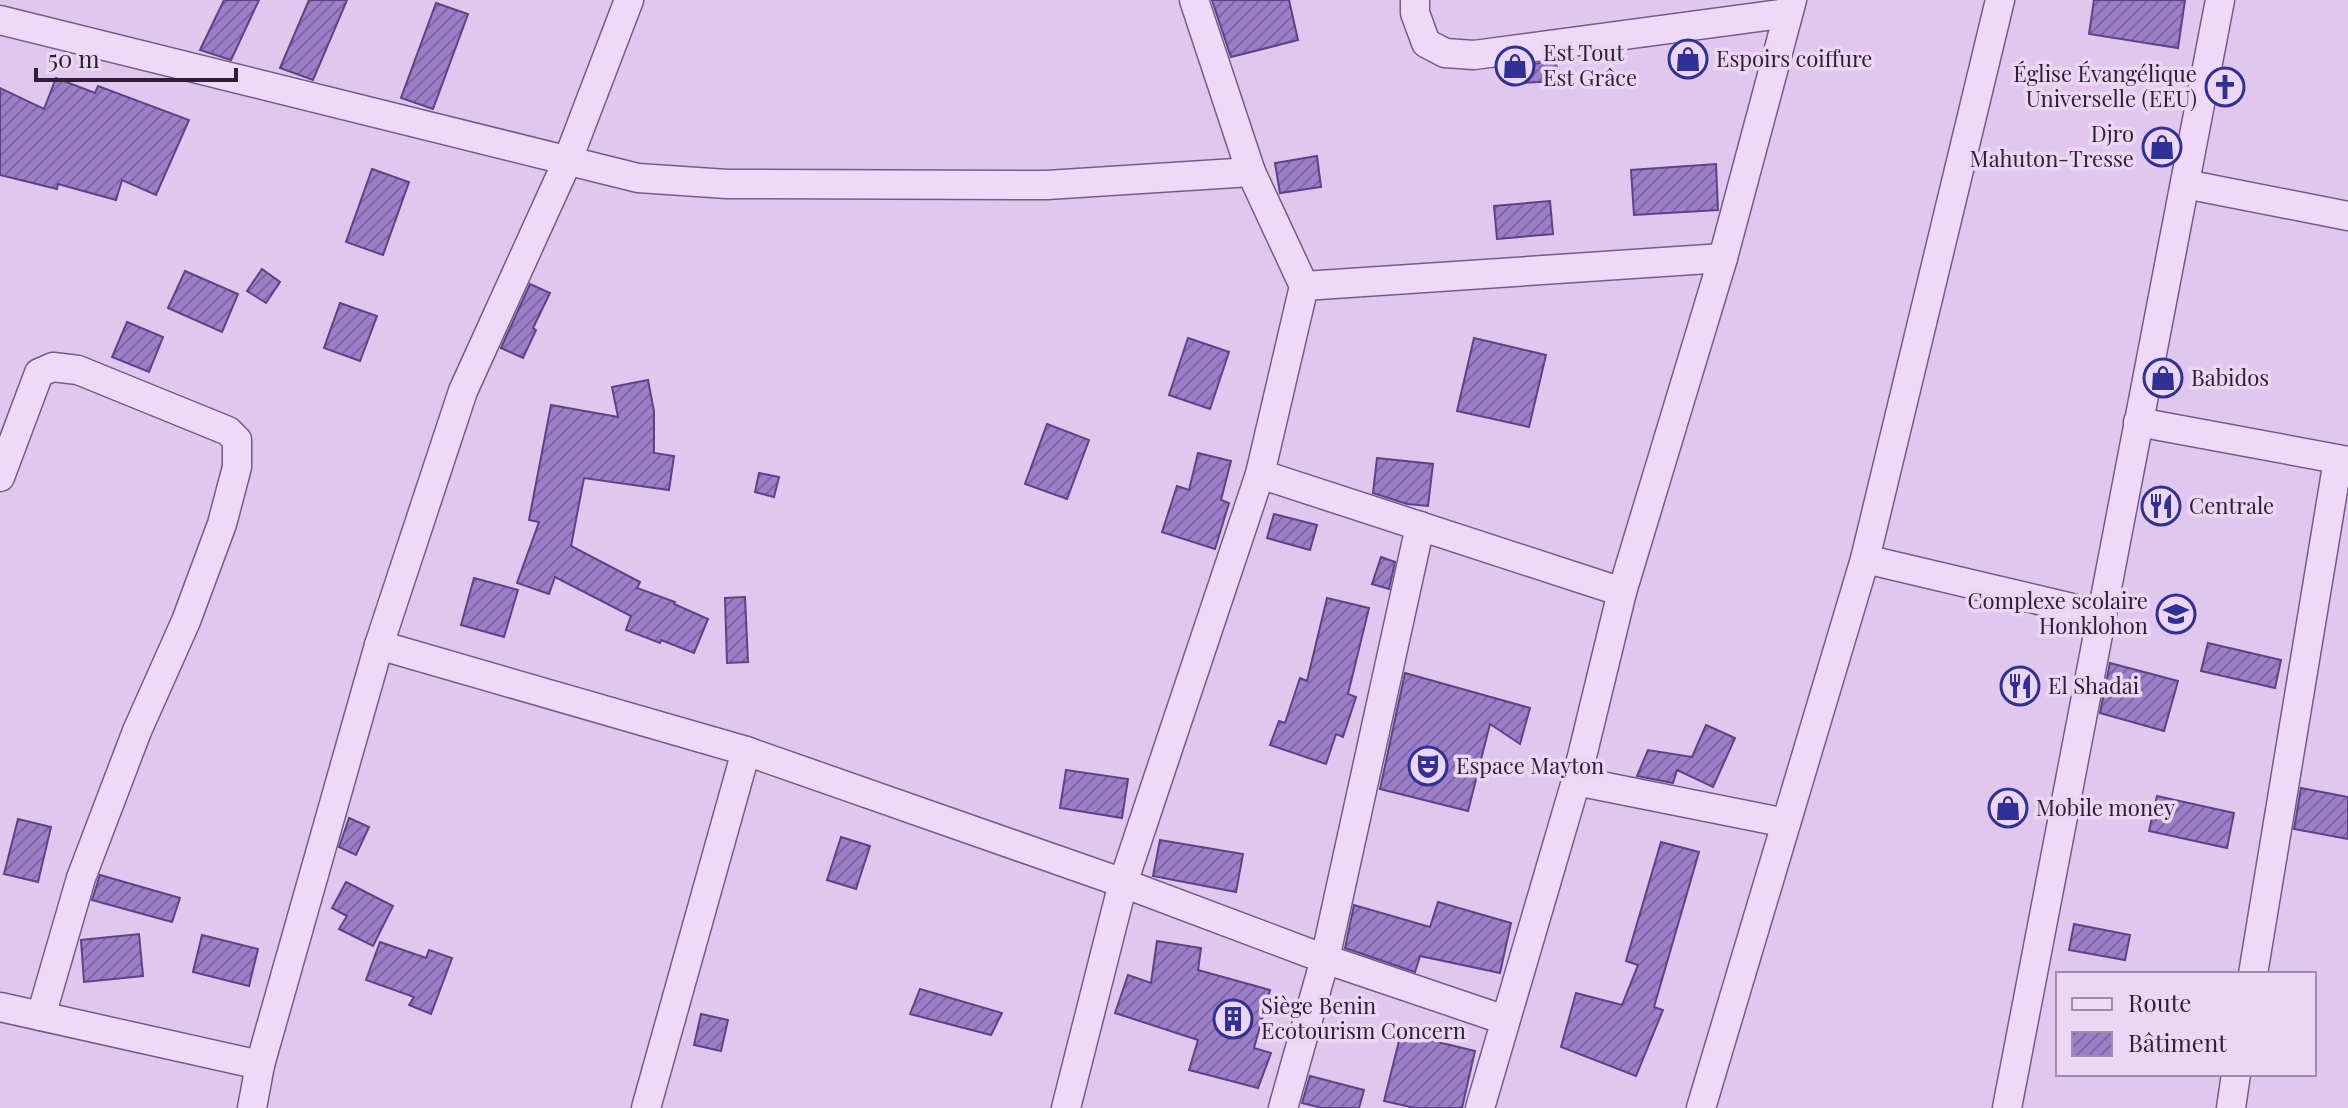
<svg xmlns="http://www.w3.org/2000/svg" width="2348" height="1108" font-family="'Playfair Display',serif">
<defs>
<pattern id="building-hatch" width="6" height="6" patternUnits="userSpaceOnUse" patternTransform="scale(2)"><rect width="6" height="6" fill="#9c7ec9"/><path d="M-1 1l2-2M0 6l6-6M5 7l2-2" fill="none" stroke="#7f67a4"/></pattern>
</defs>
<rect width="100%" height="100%" fill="#e1c6ed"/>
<g fill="url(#building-hatch)" stroke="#5d4386" stroke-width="2">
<polygon points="224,0 259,0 231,60 200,50"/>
<polygon points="309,0 347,0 313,80 280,68"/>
<polygon points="1212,0 1289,0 1298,40 1231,57"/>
<polygon points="2094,0 2185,0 2178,48 2089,34"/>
<polygon points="436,3 468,14 433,109 401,98"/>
<polygon points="1556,61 1558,81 1518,83 1517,66"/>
<polygon points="56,78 95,93 98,86 189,120 156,195 122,180 116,200 58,184 57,189 0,175 0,88 44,109"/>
<polygon points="1317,156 1321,187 1280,193 1275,163"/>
<polygon points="1716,164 1718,210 1634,215 1631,170"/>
<polygon points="372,169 409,182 383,255 346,242"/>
<polygon points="1550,201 1553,234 1497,239 1494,206"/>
<polygon points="262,269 280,282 266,303 247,291"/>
<polygon points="185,271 238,294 222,332 168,308"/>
<polygon points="530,284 550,293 533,328 536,330 523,358 501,348"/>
<polygon points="340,303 377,316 360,361 324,348"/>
<polygon points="127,322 163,337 149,372 112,357"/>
<polygon points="1188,338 1229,352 1210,409 1169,395"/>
<polygon points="1474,338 1546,355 1529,427 1457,411"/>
<polygon points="648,380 654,411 654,453 674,456 669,490 584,478 571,546 640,582 637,588 675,602 674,604 708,619 694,653 661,640 660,643 626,630 631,616 555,577 549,594 517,583 539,522 529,520 551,405 618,417 612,387"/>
<polygon points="1047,424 1089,440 1067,499 1025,484"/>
<polygon points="1198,453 1231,461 1221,500 1229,503 1215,549 1162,532 1177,486 1189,490"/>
<polygon points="1377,458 1433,464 1428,506 1407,504 1373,493"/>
<polygon points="759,473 779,477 774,497 755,492"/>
<polygon points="1274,514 1317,525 1310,550 1267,538"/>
<polygon points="1381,557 1395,562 1389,589 1372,584"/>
<polygon points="474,578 518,590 504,637 461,625"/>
<polygon points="745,597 748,662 727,663 725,598"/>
<polygon points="1327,598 1369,608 1348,694 1356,697 1343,737 1336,734 1326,764 1270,745 1279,721 1285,723 1300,678 1307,681"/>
<polygon points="2208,643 2281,660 2275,688 2201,671"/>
<polygon points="2110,663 2178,681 2164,731 2100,713"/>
<polygon points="1405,673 1530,708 1520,744 1490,724 1468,811 1380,789"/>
<polygon points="1706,725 1735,738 1713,787 1677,770 1673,783 1637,776 1648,750 1692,757"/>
<polygon points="1066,770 1128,779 1122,818 1060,808"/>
<polygon points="2301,788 2348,797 2348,839 2294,829"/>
<polygon points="2157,796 2234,813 2227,848 2149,831"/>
<polygon points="349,818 369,827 356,855 339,847"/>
<polygon points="18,819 51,827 38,882 4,874"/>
<polygon points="841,837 870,846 856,889 827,880"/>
<polygon points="1160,840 1243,854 1236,892 1153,876"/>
<polygon points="1661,842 1699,852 1654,1007 1663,1010 1636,1076 1561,1047 1576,993 1622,1005 1638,965 1626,961"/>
<polygon points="100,875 180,898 172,922 92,900"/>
<polygon points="346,882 393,906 373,946 339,929 347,916 332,908"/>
<polygon points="1438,902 1511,923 1500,973 1420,956 1415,972 1345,948 1354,905 1430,927"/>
<polygon points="2074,924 2130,935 2125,960 2069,950"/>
<polygon points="139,934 143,976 84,982 81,940"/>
<polygon points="202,935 258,949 249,986 193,972"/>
<polygon points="1157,941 1201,948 1198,970 1270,990 1254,1048 1271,1053 1258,1088 1189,1070 1198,1040 1115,1013 1128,975 1151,983"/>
<polygon points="380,942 426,958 429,950 452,958 431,1014 409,1005 414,997 366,980"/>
<polygon points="920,989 1002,1013 991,1035 910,1014"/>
<polygon points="701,1014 728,1020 721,1051 694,1045"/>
<polygon points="1401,1033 1475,1051 1462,1108 1415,1108 1384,1101"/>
<polygon points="1310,1076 1364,1090 1359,1108 1322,1108 1302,1103"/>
</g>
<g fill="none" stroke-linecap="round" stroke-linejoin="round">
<g stroke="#735d87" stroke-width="31">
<g id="minor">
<polyline points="1415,0 1415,13 1426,43 1445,53 1474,55 1788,13"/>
<polyline points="0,20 638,178 727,184 1047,185 1251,172"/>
<polyline points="2185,184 2348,216"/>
<polyline points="1304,286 1723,258"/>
<polyline points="2138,422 2348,461"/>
<polyline points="1260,474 1622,592"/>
<polyline points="0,477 39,373 53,367 78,370 228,431 237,440 237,467 222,524 186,621 137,731 81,878 41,1016"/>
<polyline points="1865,559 2102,615"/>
<polyline points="379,645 746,751 1123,883 1325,959 1505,1020"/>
<polyline points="1576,781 1786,823"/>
<polyline points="2253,974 2338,460"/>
<polyline points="0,1007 260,1065"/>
<polyline points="252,1108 260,1065 379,645 463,391 567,162 629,0"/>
<polyline points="646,1108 746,751"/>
<polyline points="1066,1108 1123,883 1260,474 1304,286 1251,172 1194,0"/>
<polyline points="1283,1108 1325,959 1420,526"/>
<polyline points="1480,1108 1576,781 1622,592 1723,258 1792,0"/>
<polyline points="1701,1108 1865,559 2000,0"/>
<polyline points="2007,1108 2220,0"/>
<polyline points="2231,1108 2236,1074"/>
</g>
</g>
<use href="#minor" stroke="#eed9f8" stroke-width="28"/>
</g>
<defs>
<g id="shop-ring" transform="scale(2)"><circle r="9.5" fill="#ebd6f4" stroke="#2f3194" stroke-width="1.5"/><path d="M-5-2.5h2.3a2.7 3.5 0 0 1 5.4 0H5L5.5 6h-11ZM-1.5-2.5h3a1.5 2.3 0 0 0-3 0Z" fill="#2f3194"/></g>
<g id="church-ring" transform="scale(2)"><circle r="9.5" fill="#ebd6f4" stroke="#2f3194" stroke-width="1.5"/><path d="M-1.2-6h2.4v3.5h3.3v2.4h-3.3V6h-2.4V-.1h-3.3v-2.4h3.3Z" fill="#2f3194"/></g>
<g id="restaurant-ring" transform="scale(2)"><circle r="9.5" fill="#ebd6f4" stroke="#2f3194" stroke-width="1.5"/><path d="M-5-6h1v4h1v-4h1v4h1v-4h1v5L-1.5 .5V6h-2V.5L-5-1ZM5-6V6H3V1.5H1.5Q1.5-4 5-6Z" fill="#2f3194"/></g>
<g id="school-ring" transform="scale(2)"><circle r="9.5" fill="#ebd6f4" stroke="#2f3194" stroke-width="1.5"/><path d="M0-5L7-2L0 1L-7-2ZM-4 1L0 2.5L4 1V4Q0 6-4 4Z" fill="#2f3194"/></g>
<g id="theatre-ring" transform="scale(2)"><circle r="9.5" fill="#ebd6f4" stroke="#2f3194" stroke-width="1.5"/><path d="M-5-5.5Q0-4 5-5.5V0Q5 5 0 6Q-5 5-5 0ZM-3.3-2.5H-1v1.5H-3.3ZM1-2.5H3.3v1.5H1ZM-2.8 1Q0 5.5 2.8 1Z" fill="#2f3194"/></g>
<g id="building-ring" transform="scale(2)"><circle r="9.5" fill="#ebd6f4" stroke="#2f3194" stroke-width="1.5"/><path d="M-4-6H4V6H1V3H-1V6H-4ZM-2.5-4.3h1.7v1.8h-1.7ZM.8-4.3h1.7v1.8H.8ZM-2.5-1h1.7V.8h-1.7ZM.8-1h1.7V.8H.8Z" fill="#2f3194"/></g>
</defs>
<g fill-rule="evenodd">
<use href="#shop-ring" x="1688" y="59"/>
<use href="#shop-ring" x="1515" y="66"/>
<use href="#church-ring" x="2225" y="87"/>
<use href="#shop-ring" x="2162" y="147"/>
<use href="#shop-ring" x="2163" y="378"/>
<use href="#restaurant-ring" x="2161" y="506"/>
<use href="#school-ring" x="2176" y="614"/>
<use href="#restaurant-ring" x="2020" y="686"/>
<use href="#theatre-ring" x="1428" y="766"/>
<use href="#shop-ring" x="2008" y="808"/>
<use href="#building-ring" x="1233" y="1019"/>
</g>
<g text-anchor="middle" stroke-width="7" stroke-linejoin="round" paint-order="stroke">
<g font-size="22" fill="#2b2038" stroke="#ebd6f4" text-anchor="start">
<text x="1543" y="61">Est Tout<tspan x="1543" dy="25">Est Grâce</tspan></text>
<text x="1716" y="67">Espoirs coiffure</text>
<text x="2197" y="82" text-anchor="end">Église Évangélique<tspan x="2197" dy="25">Universelle (EEU)</tspan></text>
<text x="2134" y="142" text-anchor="end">Djro<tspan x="2134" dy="25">Mahuton-Tresse</tspan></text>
<text x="2191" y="386">Babidos</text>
<text x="2189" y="514">Centrale</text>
<text x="2148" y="609" text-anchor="end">Complexe scolaire<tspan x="2148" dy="25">Honklohon</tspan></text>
<text x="2048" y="694">El Shadai</text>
<text x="1456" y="774">Espace Mayton</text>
<text x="2036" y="816">Mobile money</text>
<text x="1261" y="1014">Siège Benin<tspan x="1261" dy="25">Ecotourism Concern</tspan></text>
</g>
</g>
<rect x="2056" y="972" width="260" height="104" fill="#ebd6f4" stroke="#9e8da9" stroke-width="2"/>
<rect x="2072" y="998" width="40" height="12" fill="#eed9f8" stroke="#9e8da9" stroke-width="2"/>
<text x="2128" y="1012" font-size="24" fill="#2b2038">Route</text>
<rect x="2072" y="1032" width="40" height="24" fill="url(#building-hatch)" stroke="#9e8da9" stroke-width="2"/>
<text x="2128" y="1052" font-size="24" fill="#2b2038">Bâtiment</text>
<path d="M36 68v12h200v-12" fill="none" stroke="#2b2038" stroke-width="4"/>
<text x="48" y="68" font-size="24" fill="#2b2038" stroke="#ebd6f4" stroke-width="6" paint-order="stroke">50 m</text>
</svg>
